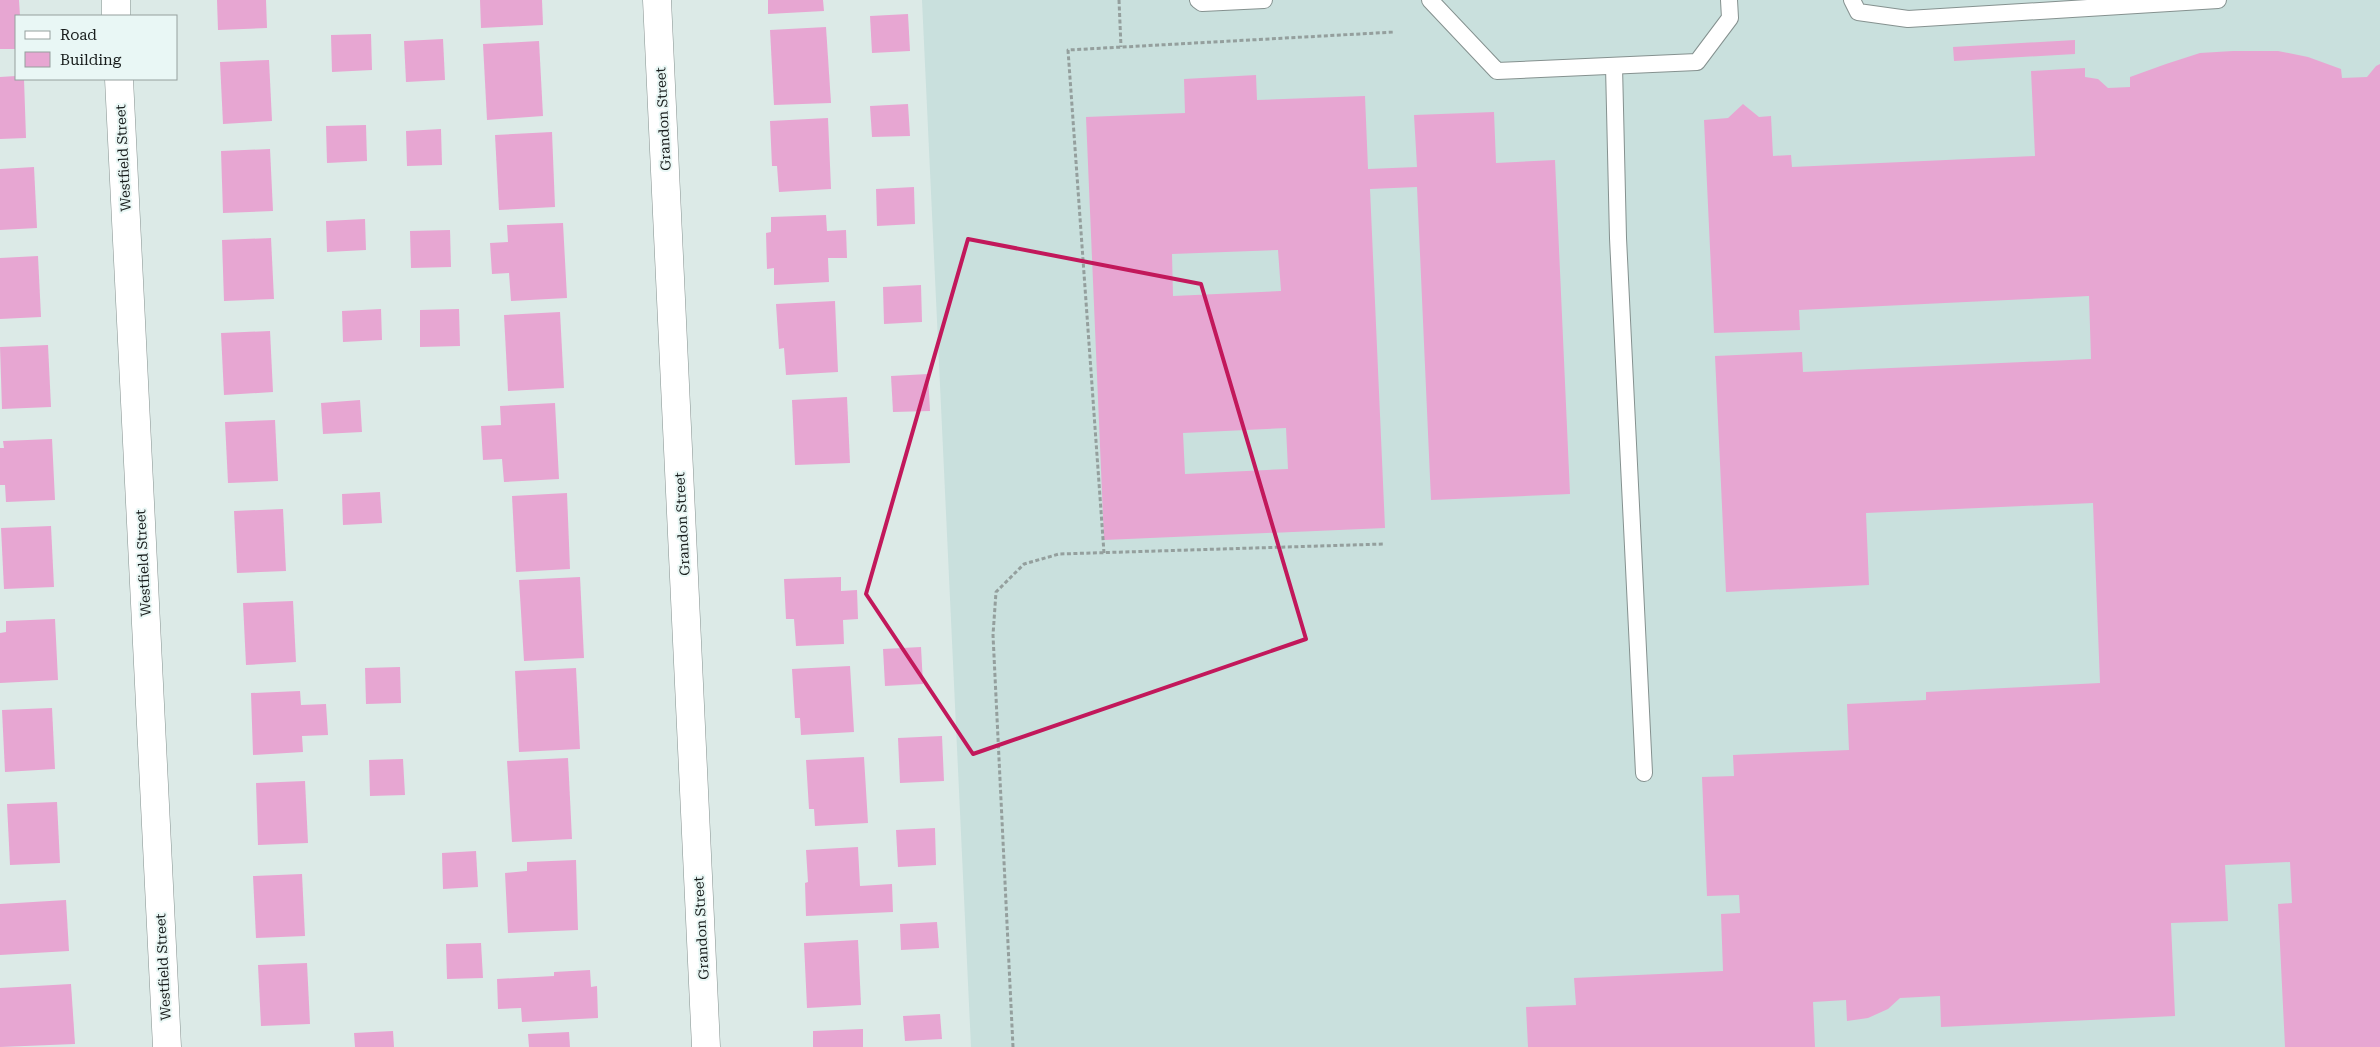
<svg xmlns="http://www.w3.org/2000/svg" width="2380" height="1047" font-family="'Roboto Serif',serif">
<rect width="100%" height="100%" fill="#dceae7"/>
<polygon fill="#c9e0dd" points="922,0 2380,0 2380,1047 971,1047"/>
<g fill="#e7a6d2" fill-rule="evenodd">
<polygon points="0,0 19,0 20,16 16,16 16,49 0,49"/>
<polygon points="217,0 266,0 267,28 218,30"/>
<polygon points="480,0 542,0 543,25 481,28"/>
<polygon points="768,0 823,0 824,11 768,14"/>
<polygon points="908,14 910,51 872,53 870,16"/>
<polygon points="826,27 831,103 774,105 770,30"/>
<polygon points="371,34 372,70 332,72 331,35"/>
<polygon points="443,39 445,80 406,82 404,41"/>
<polygon points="2075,40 2075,54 1954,61 1953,47"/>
<polygon points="539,41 543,116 487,120 483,44"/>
<polygon points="2233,51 2278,51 2308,57 2341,69 2342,78 2367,77 2376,66 2380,64 2380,1047 2285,1047 2278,904 2292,903 2290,862 2225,865 2228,921 2171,923 2175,1016 1941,1027 1940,996 1900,998 1888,1009 1868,1018 1847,1021 1846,1000 1813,1002 1815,1047 1528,1047 1526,1007 1576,1005 1574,978 1723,971 1721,914 1740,913 1739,895 1707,896 1702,777 1734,776 1733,755 1849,750 1847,704 1926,700 1926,692 2100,683 2093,503 1866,513 1869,585 1726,592 1715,356 1802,352 1803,372 2091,359 2089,296 1799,310 1800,330 1714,333 1704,120 1728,118 1743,104 1759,117 1771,116 1773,156 1791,155 1792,167 2035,156 2031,71 2085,68 2085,77 2098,79 2108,88 2130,87 2130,77 2166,64 2200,53"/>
<polygon points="269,60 272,121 223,124 220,62"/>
<path d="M1256 75 1257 100 1365 96 1368 169 1417 167 1414 115 1494 112 1496 163 1555 160 1570 494 1431 500 1417 187 1370 189 1385 528 1104 540 1086 117 1185 113 1184 79ZM1278 250 1281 291 1173 296 1172 254ZM1286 428 1288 469 1185 474 1183 433Z"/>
<polygon points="16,76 16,79 24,79 26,138 0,139 0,77"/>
<polygon points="908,104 910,136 872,137 870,106"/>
<polygon points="828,118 831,189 779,192 777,166 772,166 770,121"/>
<polygon points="366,125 367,161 327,163 326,126"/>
<polygon points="441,129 442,165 407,166 406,131"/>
<polygon points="552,132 555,207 499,210 495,135"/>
<polygon points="270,149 273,211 223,213 221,151"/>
<polygon points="34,167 37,228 0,230 0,169"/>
<polygon points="914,187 915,224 877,226 876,189"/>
<polygon points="826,215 827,231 846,230 847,258 828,258 829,282 774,285 774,268 767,269 766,233 771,232 771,217"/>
<polygon points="365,219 366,250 327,252 326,221"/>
<polygon points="563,223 567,298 511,301 509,273 492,274 490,243 508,242 507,225"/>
<polygon points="450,230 451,267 411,268 410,231"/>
<polygon points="271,238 274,299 224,301 222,240"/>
<polygon points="38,256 41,317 0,319 0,258"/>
<polygon points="921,285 922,322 884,324 883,287"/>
<polygon points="835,301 838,372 786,375 784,348 779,349 776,304"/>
<polygon points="381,309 382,340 343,342 342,311"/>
<polygon points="459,309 460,346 420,347 420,310"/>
<polygon points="560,312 564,388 508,391 504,315"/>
<polygon points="270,331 273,392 224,395 221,333"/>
<polygon points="48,345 51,407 2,409 0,347"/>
<polygon points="928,374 930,411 893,412 891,376"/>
<polygon points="847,397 850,463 795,465 792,400"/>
<polygon points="360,400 362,432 323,434 321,403"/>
<polygon points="555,403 559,479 504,482 502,459 483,460 481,426 501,425 500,406"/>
<polygon points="275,420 278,481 228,483 225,422"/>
<polygon points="52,439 55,500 6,502 5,485 0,485 0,448 4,448 3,441"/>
<polygon points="380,492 382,523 343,525 342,494"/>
<polygon points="567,493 570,569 516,572 512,496"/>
<polygon points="283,509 286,571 237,573 234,511"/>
<polygon points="51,526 54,587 4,589 1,528"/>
<polygon points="580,577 584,658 524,661 519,580"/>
<polygon points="841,577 841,591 857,590 858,619 843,620 844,644 796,646 794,619 786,619 784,579"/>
<polygon points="293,601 296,662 246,665 243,603"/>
<polygon points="55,619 58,680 0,683 0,633 6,632 6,621"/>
<polygon points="921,647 923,684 885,686 883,649"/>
<polygon points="850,666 854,732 801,735 800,718 795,718 792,669"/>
<polygon points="400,667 401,703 366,704 365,668"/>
<polygon points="576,668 580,749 519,752 515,671"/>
<polygon points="300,691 301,705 326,704 328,735 302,736 303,752 253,755 251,693"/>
<polygon points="52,708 55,769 5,772 2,710"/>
<polygon points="942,736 944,781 900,783 898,738"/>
<polygon points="864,757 868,823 815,826 814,809 809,809 806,760"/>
<polygon points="568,758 572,839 512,842 507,761"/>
<polygon points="403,759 405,795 370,796 369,760"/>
<polygon points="305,781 308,843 258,845 256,783"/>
<polygon points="57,802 60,863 10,865 7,804"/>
<polygon points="935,828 936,865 898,867 896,830"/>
<polygon points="858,847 860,886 892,884 893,912 806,916 805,883 808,882 806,850"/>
<polygon points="476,851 478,887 443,889 442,853"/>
<polygon points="576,860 578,930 508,933 505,873 527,871 527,862"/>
<polygon points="302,874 305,936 256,938 253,876"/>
<polygon points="66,900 69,951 0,955 0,904"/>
<polygon points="937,922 939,948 901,950 900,924"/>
<polygon points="858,940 861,1005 807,1008 804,943"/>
<polygon points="481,943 483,978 447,979 446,944"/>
<polygon points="307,963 310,1024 261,1026 258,965"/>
<polygon points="590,970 591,987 597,986 598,1018 522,1022 521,1008 498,1009 497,979 554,976 554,972"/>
<polygon points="71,984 75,1044 0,1047 0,988"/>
<polygon points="940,1014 942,1039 905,1041 903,1016"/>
<polygon points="863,1029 863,1047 813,1047 813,1031"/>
<polygon points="393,1031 394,1047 355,1047 354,1033"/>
<polygon points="569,1032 570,1047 529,1047 528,1034"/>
</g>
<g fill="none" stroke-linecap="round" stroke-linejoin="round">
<g stroke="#85918f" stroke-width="18">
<g id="service">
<polyline points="1198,0 1202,3 1264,0"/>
<polyline points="1430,0 1497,71 1697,62 1730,18 1729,0"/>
<polyline points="1852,0 1858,12 1908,19 2218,0"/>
<polyline points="1614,66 1618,238 1644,773"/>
</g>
</g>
<g stroke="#85918f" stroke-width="29">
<g id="minor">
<polyline points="116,0 116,16"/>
<polyline points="657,0 706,1047"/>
<polyline points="119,79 167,1047"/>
</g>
</g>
<g stroke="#949f9d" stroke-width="3" stroke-dasharray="4 2.5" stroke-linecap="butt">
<polyline points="1119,0 1121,47"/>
<polyline points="1104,553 1068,50 1395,32"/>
<polyline points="1013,1047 993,635 996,592 1024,564 1059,554 1384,544"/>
</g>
<use href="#service" stroke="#fff" stroke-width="16"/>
<use href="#minor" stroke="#fff" stroke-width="28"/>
</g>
<path fill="none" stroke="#c2185b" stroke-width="4" stroke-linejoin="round" d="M968 239 1201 284 1306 639 973 754 866 594Z"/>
<g text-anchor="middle" stroke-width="4" stroke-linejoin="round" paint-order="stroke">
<g font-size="14" fill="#181d1c" stroke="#e9f7f5">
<text transform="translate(663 119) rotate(-93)" y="5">Grandon Street</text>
<text transform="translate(123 158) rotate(-93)" y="5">Westfield Street</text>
<text transform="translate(682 524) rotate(-93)" y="5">Grandon Street</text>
<text transform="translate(143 563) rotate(-93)" y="5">Westfield Street</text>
<text transform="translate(701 928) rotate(-93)" y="5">Grandon Street</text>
<text transform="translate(163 967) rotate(-93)" y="5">Westfield Street</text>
</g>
</g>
<rect x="15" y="15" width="162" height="65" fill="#e9f7f5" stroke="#95a09e"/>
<rect x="25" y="31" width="25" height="8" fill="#ffffff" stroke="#95a09e"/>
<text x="60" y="40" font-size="15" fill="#181d1c">Road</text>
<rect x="25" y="52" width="25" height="15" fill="#e7a6d2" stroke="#95a09e"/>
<text x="60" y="65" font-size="15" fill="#181d1c">Building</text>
</svg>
